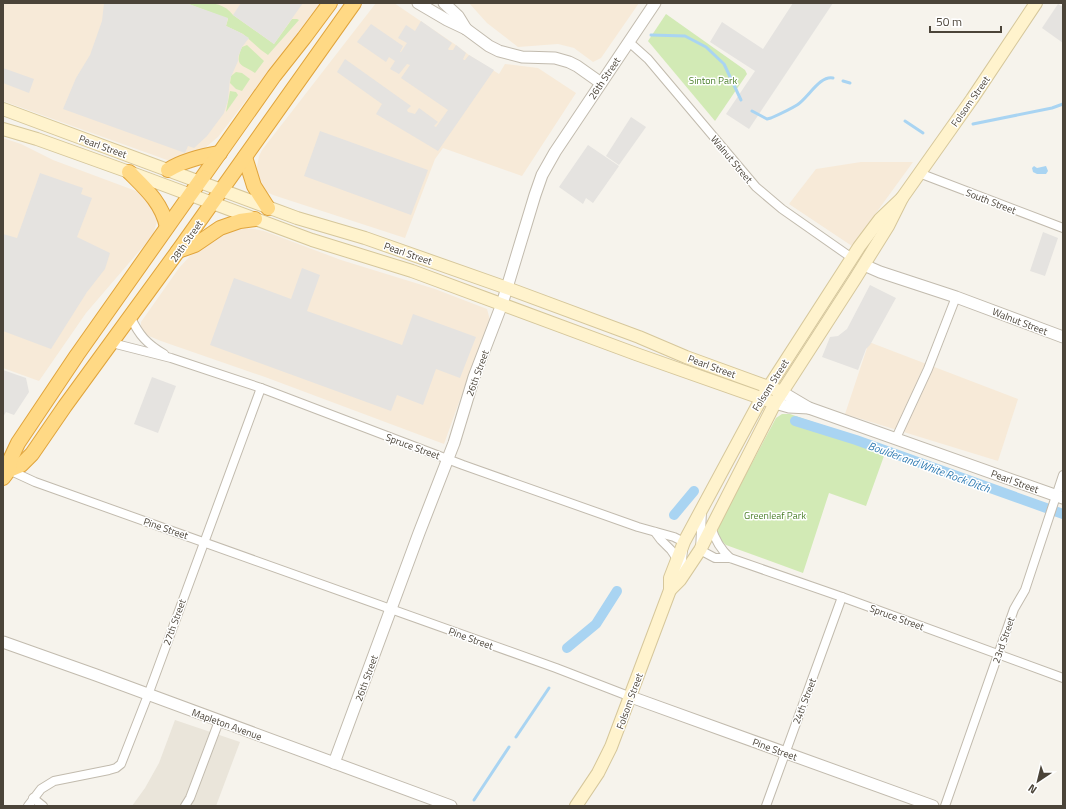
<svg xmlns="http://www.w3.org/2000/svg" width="1066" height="809" font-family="'Titillium Web',sans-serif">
<rect width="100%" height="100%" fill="#f6f3ec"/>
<polygon fill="#eae5da" points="175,720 240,742 216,806 132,806 145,788 159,763"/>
<g fill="#f7ead8">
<polygon points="3,3 321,3 218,137 199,153 177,161 167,160 3,101"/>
<polygon points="376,3 394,3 456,45 469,55 499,74 505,64 538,68 576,93 522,176 443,148 435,159 405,238 273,195 265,191 259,185 256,172 259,156 262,150"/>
<polygon points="469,3 639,3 601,58 593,62 574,48 558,44 518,47 487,23"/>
<polygon points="3,138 21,144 53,160 136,191 146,197 157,214 157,221 153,235 86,313 39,381 3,368"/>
<polygon points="861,162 913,162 852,246 789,204 816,169"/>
<polygon points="236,228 254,229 264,231 341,260 435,289 487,309 490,320 488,328 481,341 444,444 265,377 161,341 144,334 141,329 141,322 179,268 190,256 207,241"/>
<polygon points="869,342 1018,399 998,461 845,414"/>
</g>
<g fill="#d2eab5">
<path d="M186 3C204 3 222 0 233 15L274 44 292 19H297L299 20 268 55 261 50 243 34 226 26 228 19Z"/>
<polygon points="666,14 745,70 747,74 715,121 648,41"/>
<path d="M247 45 264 61 255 73C241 64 234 66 242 47Z"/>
<polygon points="236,72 242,73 250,79 242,91 236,89 230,83 231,76"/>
<polygon points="230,91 236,92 238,95 226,112"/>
<path d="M782 414H790L877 444 883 448 884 456 866 506 829 493 803 573 726 545C718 538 716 534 720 523L776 418Z"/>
</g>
<g fill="#e5e3e0">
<polygon points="104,3 186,3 228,18 226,26 239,32 249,38 242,47 238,57 238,61 230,79 228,100 224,113 207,136 194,148 188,146 185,153 63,109 76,78 90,55 102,21"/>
<polygon points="241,3 303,3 274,44 233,15"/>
<polygon points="793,3 833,3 749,129 726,114 755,71 710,42 722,22 763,49"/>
<polygon points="1058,4 1063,7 1063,43 1042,28"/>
<polygon points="421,21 452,43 448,49 449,50 453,50 456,45 466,53 463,59 464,60 465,60 469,55 494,70 438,151 376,114 382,104 337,72 345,59 411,106 407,110 408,112 415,114 419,108 438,122 434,126 436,127 448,110 401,78 410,65 407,64 399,74 390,69 395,61 389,57 386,62 357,42 371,24 403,46 400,52 401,52 407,43 398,38 406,25 415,31"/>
<polygon points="3,68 34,79 29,93 3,83"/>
<polygon points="631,117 646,127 619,165 606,156"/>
<polygon points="320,131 428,170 411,215 304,176"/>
<polygon points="588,145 619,166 593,203 586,198 583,204 559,187"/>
<polygon points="40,173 83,188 81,194 92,198 77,237 110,253 105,269 87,292 51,349 3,331 3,234 17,238"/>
<polygon points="1043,232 1058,238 1045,276 1030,271"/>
<polygon points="302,268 320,275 307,311 402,345 413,314 476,337 460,378 436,369 423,405 397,395 391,411 210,345 234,278 291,299"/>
<polygon points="870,285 896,298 870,345 866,349 858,370 822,357 830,337 838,336 847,329"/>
<polygon points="3,370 26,378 29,392 14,415 6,412 3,417"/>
<polygon points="152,377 176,386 158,433 134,424"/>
</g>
<polygon fill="#a9d4f2" points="1034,166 1037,168 1046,166 1048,171 1046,174 1037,174 1033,172 1032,168"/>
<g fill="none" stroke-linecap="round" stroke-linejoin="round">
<g stroke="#a9d4f2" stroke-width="3">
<polyline points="651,35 685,36 706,47 724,64 741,100"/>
<polyline points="843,81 850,83"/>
<path d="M752 111 767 119 771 118C780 114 789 110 797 105 808 98 820 75 833 78"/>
<polyline points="905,121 923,133"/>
<polyline points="973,124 1052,108 1063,104"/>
<polyline points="516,737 549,688"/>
<polyline points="474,800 509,747"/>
</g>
<g stroke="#a9d4f2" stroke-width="10">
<polyline points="795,421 856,440 1063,514"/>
<polyline points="674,515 694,491"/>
<polyline points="567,648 596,624 617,591"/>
</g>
<g stroke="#c2bbae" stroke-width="10">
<g id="minor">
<polyline points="629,42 648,59 756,187 782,209 852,258"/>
<polyline points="919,173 1063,228"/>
<path d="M131 318C139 335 147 344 164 354"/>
<polyline points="112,343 171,358 261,388 463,465 638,527 674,537 684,542 680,577"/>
<polyline points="896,438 928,369 956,297"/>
<polyline points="9,470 35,482 556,668 631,697"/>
<polyline points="702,512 700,550 715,558 730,558 842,597 1063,678"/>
<path d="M711 527C715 540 720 549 730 558"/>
<polyline points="655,532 661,540 671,550 677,559"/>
<polyline points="33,798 43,806"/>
<polyline points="28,806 41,789 54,781 109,770 116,768 121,764 148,695 261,388"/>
<polyline points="185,806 190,798 219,721"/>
<polyline points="766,806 842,597"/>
<polyline points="945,806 1014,609 1025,590 1063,475"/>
</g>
</g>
<g stroke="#c2bbae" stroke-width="13">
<g id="tertiary">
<polyline points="418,3 447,20 466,29 489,46 499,51 522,57 555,58 569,62 577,66 601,83"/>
<polyline points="444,3 458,16 466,29"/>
<polyline points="864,265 880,272 956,297 1063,337"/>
<polyline points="782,392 809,408 1063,498"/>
<polyline points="775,403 789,407 809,408"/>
<polyline points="3,642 96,675 451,806"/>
<polyline points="631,697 933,806"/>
<polyline points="334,763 419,533 454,443 474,377 502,304 535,195 542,175 555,152 655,3"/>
</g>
</g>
<g stroke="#d6c79b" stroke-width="14">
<g id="secondary">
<polyline points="3,109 297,218 365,238 507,288 639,337 686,357 782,392"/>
<polyline points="3,129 37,139 129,172 312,240 412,271 636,354 775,403"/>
<polyline points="670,590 680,580 700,550 775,403 855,279 888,226 902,198 972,99 1036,3"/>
<polyline points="576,806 598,773 611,747 670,590 670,578 684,542 761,399 859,247 880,219 902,198"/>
</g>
</g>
<g stroke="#e0a43c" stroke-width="16">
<g id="trunk">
<polyline points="245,157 254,186 268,208"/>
<path d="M168 170C184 160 202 156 220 153"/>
<path d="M129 172C146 189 162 203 167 227"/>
<polyline points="178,251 195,245 220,228 240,221 255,219"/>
<polyline points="9,470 21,465 32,454 65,406 178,251 354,3"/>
<polyline points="3,478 9,470 10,460 18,443 77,355 274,76 304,38 330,3"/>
</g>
</g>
<use href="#minor" stroke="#fff" stroke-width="8"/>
<use href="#tertiary" stroke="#fff" stroke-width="11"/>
<use href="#secondary" stroke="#fff3cd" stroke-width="12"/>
<use href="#trunk" stroke="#ffd985" stroke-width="14"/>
</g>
<g text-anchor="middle" stroke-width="3" stroke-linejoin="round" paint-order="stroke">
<g font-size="10" fill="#4b4439" stroke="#fff">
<text transform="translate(604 78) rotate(-56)" y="4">26th Street</text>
<text transform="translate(970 101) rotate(-55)" y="4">Folsom Street</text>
<text transform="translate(103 146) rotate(20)" y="4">Pearl Street</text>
<text transform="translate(732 159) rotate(50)" y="4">Walnut Street</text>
<text transform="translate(991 201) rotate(21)" y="4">South Street</text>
<text transform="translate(186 241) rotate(-55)" y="4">28th Street</text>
<text transform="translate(408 253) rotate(19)" y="4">Pearl Street</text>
<text transform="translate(1020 321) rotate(21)" y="4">Walnut Street</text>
<text transform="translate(712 366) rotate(20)" y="4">Pearl Street</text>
<text transform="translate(477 373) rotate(-70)" y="4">26th Street</text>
<text transform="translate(770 385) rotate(-58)" y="4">Folsom Street</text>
<text transform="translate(413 446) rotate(20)" y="4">Spruce Street</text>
<text transform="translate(1015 481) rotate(20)" y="4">Pearl Street</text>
<text transform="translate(166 528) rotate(19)" y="4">Pine Street</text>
<text transform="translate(897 617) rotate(20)" y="4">Spruce Street</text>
<text transform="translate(174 622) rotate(-70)" y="4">27th Street</text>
<text transform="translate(471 638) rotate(20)" y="4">Pine Street</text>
<text transform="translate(1003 640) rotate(-71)" y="4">23rd Street</text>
<text transform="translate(366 678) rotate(-70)" y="4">26th Street</text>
<text transform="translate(629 701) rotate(-70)" y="4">Folsom Street</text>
<text transform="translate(804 701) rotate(-69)" y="4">24th Street</text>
<text transform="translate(227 724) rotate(20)" y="4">Mapleton Avenue</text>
<text transform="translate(775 749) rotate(20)" y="4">Pine Street</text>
</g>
<g font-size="10" fill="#4a7f2a" stroke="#fff">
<text x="713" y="84">Sinton Park</text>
<text x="775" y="519">Greenleaf Park</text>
</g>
<g font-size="11" font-style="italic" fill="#2e7ab2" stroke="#fff">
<text transform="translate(929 467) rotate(20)" y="4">Boulder and White Rock Ditch</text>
</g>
</g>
<rect width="1066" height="809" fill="none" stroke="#4b4439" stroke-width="8"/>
<g transform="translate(1038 781) rotate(215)" stroke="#ffffff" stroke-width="3" paint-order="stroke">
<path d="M0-3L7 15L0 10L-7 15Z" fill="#4b4439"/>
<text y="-6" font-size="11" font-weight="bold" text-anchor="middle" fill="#4b4439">N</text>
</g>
<path d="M930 26v6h71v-6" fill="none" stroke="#4b4439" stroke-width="2"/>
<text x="936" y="26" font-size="12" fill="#4b4439" stroke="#ffffff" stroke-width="3" paint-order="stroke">50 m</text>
</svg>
